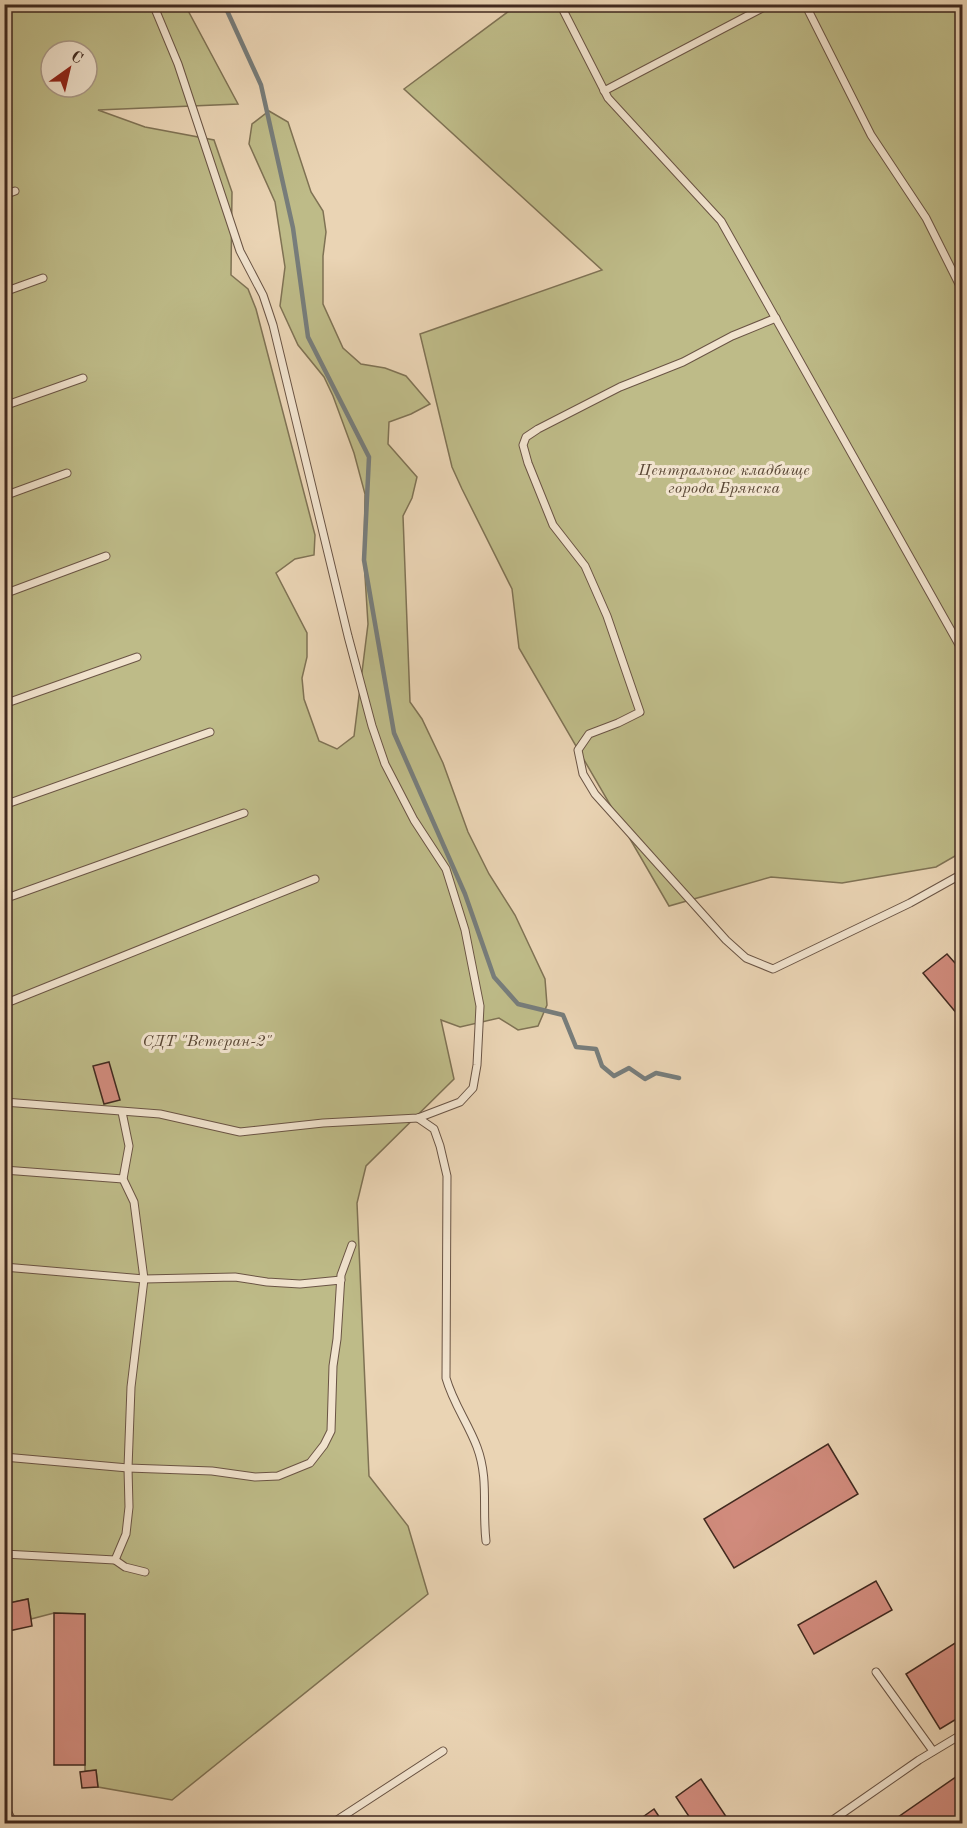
<svg xmlns="http://www.w3.org/2000/svg" width="967" height="1828" font-family="'Old Standard TT',serif">
<rect width="100%" height="100%" fill="#ead4b4"/>
<filter id="stains"><feTurbulence type="fractalNoise" baseFrequency=".00333" numOctaves="4"/><feColorMatrix values="0 0 0 0 .2 0 0 0 0 .09 0 0 0 0 .02 0 0 0 .5 -.17"/></filter>
<radialGradient id="worn" r=".72"><stop offset=".6" stop-color="#630" stop-opacity="0"/><stop offset="1" stop-color="#630" stop-opacity=".3"/></radialGradient>
<g fill="#bebb88" stroke="#7f7254" stroke-width="1.5" fill-rule="evenodd">
<path d="M4 5H185L238 104 98 110 145 127 214 140 232 192 231 275 248 289 256 309 315 535 314 555 295 559 276 573 307 633V657L302 678 304 699 319 741 337 749 354 736 368 624 364 560 365 494 354 453 333 396 324 377 298 345 280 306 285 267 275 202 249 144 252 124 269 111 288 122 311 192 323 211 326 232 323 256V304L343 348 361 364 385 368 406 376 430 404 411 414 389 422 388 444 417 477 412 498 403 516 410 702 422 719 443 763 468 832 489 874 515 915 545 979 547 1005 538 1026 518 1030 499 1018 460 1027 441 1020 454 1079 366 1166 357 1203 369 1476 408 1526 428 1594 172 1800 98 1787 96 1770 85 1771V1614L54 1613 31 1619 28 1599 5 1604ZM51 51H87V87H51Z"/>
<polygon points="517,5 962,5 962,852 936,867 842,883 771,877 669,906 519,648 512,589 462,489 452,467 420,334 602,270 404,89"/>
</g>
<g fill="none" stroke-linecap="round" stroke-linejoin="round">
<polyline stroke="#777d7b" stroke-width="4.5" points="224,4 261,85 293,228 308,337 369,457 364,560 394,733 465,894 494,977 518,1004 563,1015 576,1047 596,1049 602,1066 614,1076 629,1068 645,1079 656,1073 679,1078"/>
</g>
<g fill="#d28c7e" stroke="#40291f" stroke-width="1.5">
<polygon points="947,954 963,972 963,1021 923,973"/>
<polygon points="109,1062 120,1100 104,1104 93,1066"/>
<polygon points="828,1444 858,1494 734,1568 704,1519"/>
<polygon points="876,1581 892,1610 814,1654 798,1625"/>
<polygon points="28,1599 32,1626 4,1632 4,1604"/>
<polygon points="54,1613 85,1614 85,1765 54,1765"/>
<polygon points="963,1638 963,1715 940,1729 906,1674"/>
<polygon points="96,1770 98,1787 82,1788 80,1772"/>
<polygon points="963,1772 963,1824 888,1824"/>
<polygon points="701,1779 731,1824 694,1824 676,1797"/>
<polygon points="654,1809 664,1824 633,1824"/>
</g>
<g fill="none" stroke-linecap="round" stroke-linejoin="round">
<g stroke="#6a5444" stroke-width="9">
<g id="service">
<polyline points="560,4 608,98 721,221 962,650"/>
<polyline points="805,4 871,135 926,218 962,290"/>
<polyline points="604,91 770,4"/>
<polyline points="4,195 15,191"/>
<polyline points="4,292 43,278"/>
<polyline points="776,318 732,336 683,362 620,387 538,429 526,437 523,445 528,463 553,525 585,566 607,616 640,712 618,723 589,734 578,750 583,774 595,794 726,940 746,958 773,969 910,903 962,874"/>
<polyline points="4,406 83,378"/>
<polyline points="4,496 67,473"/>
<polyline points="4,594 106,556"/>
<polyline points="4,704 137,657"/>
<polyline points="4,805 210,732"/>
<polyline points="4,899 244,813"/>
<polyline points="4,1004 315,879"/>
<polyline points="4,1102 160,1114 240,1132 323,1123 418,1118 460,1102 473,1088 477,1065 480,1006 465,930 446,869 414,820 385,764 372,726 348,636 273,325 263,295 240,251 178,64 153,4"/>
<path d="M418 1118 434 1129 440 1146 447 1176 446 1378C453 1403 468 1423 477 1447 489 1479 482 1508 486 1541"/>
<polyline points="4,1170 123,1179"/>
<polyline points="4,1267 144,1279 235,1277 267,1282 300,1284 341,1280"/>
<polyline points="4,1457 128,1468 212,1471 255,1477 278,1476 310,1463 324,1445 331,1431 333,1366 337,1339 341,1275 352,1245"/>
<polyline points="4,1554 115,1560 125,1567 145,1572"/>
<polyline points="115,1560 126,1534 129,1507 128,1468 131,1387 144,1279 134,1202 123,1179 129,1146 122,1112"/>
<polyline points="876,1672 933,1751"/>
<polyline points="4,1805 14,1824"/>
<polyline points="331,1824 443,1751"/>
<polyline points="827,1824 919,1760 959,1736 962,1737"/>
</g>
</g>
<use href="#service" stroke="#f1e3ce" stroke-width="7"/>
</g>
<g text-anchor="middle" stroke-width="6" stroke-linejoin="round" paint-order="stroke">
<g font-size="16" font-style="italic" fill="#594634" stroke="#f1e3ce">
<text x="724" y="475">Центральное кладбище<tspan x="724" dy="18">города Брянска</tspan></text>
<text x="207" y="1046">СДТ "Ветеран-2"</text>
</g>
</g>
<rect width="967" height="1828" fill="none" stroke="#ead4b4" stroke-width="24"/>
<rect x="6" y="6" width="955" height="1816" fill="none" stroke="#40291f" stroke-width="3"/>
<rect x="12" y="12" width="943" height="1804" fill="none" stroke="#40291f" stroke-width="1.5"/>
<g transform="translate(69 69) rotate(34)"><circle r="28" fill="#f1e3ce" stroke="#aa9988" stroke-width="1.5"/>
<path d="M0-4.5L10 22L0 15L-10 22Z" fill="#8f2418"/>
<text y="-9" font-size="16" font-weight="bold" text-anchor="middle" fill="#40291f">С</text>
</g>
<rect width="100%" height="100%" filter="url(#stains)"/>
<rect width="100%" height="100%" fill="url(#worn)"/>
</svg>
